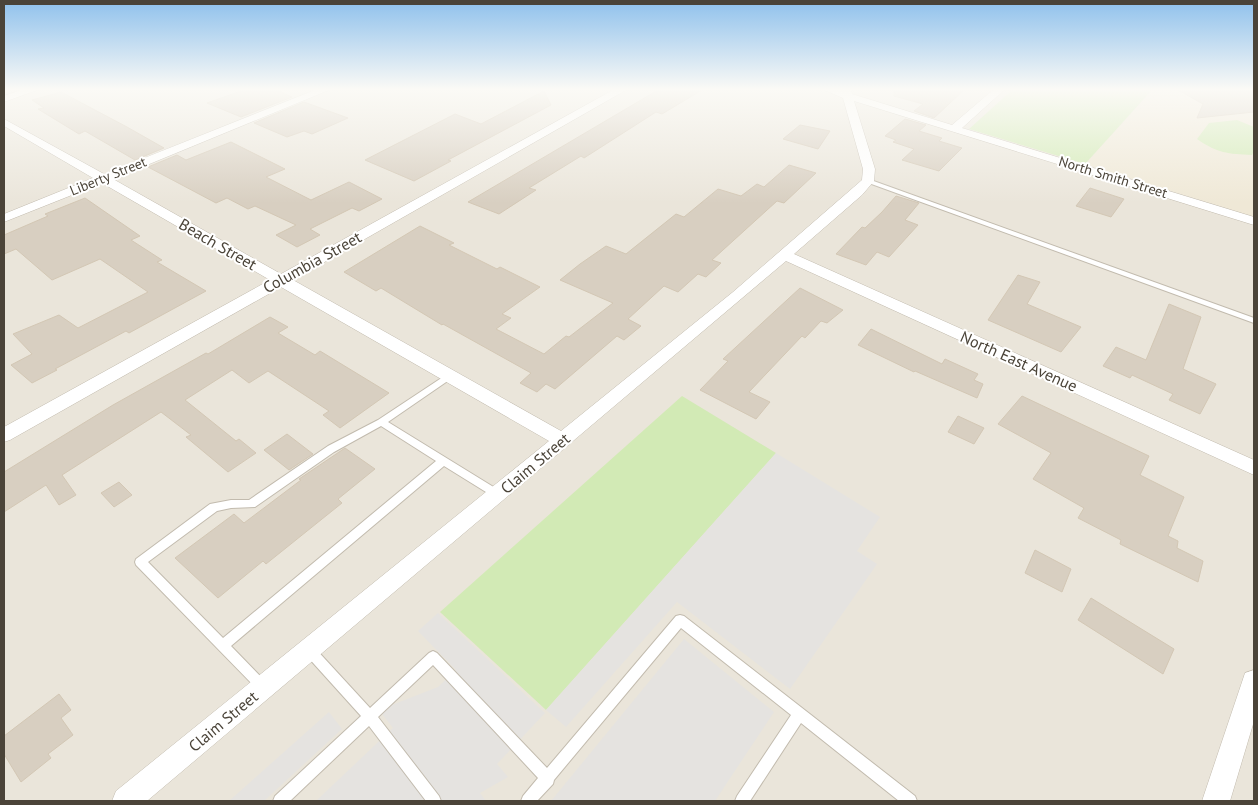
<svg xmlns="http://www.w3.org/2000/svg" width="1258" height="805" font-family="'PT Sans',sans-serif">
<rect width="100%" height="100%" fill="#f6f3ec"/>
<rect fill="#eae5da" x="4" y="90" width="1250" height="711"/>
<polygon fill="#efe8d6" points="1152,90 1254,90 1254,217 1085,164"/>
<g fill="#d2eab5">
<polygon points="1012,90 1152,90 1085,164 969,129"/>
<path d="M1237 120 1254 127V151L1252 155C1228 154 1217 153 1197 139L1209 123Z"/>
<polygon points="682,396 776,453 546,710 440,612"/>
</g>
<g fill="#e5e3e0">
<polygon points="776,453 880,517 857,551 877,564 790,689 677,602 566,727 546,710"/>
<polygon points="438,613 545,713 497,764 508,777 480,793 486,801 316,801 393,728 379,710 438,687 456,670 418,631"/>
<polygon points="684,639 774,712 715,801 551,801"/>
<polygon points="329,712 342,729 264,801 229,801"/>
</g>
<g fill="#d8cfc1" stroke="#d3c7b4">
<polygon points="244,90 276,90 292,97 241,117 207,103"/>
<polygon points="658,90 702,90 662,114 656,112 584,158 581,156 529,188 536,190 499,214 468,202"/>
<polygon points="894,90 964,90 934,118 914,111 923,104 894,96"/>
<polygon points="1178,90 1254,90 1254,112 1197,118 1203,104"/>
<polygon points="544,91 551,105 448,160 451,161 414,181 365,160 455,114 481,124"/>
<polygon points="61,92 127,127 164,148 135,160 85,131 79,134 38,109 44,108 32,100"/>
<polygon points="304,102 348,118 312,134 304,131 287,137 254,123"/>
<polygon points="905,119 926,125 919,131 942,138 939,141 962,148 939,171 902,160 914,149 893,142 896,140 885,136"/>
<polygon points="800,125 830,131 818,149 783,139"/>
<polygon points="231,142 285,169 266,177 311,200 349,182 382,199 359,211 352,208 310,229 320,235 297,247 276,235 296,225 255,206 248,209 227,198 216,203 148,167 177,155 186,160"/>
<polygon points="789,165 816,173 784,203 777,201 712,260 721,263 706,277 698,274 678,292 664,286 628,319 641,326 624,340 617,336 555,389 546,384 537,392 520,383 531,373 443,324 442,325 381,288 376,291 344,272 420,226 454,243 449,245 497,269 500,267 540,287 502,314 511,318 496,329 544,354 566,336 569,337 613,303 560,280 580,264 606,246 626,254 676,214 684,217 718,189 741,196 757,184 764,187"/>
<polygon points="1090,188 1124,199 1111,217 1076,206"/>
<polygon points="896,196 919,203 905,220 918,225 889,257 877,252 866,265 836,254 862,227 865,228 882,212"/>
<polygon points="85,198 140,236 131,240 162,260 157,262 206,291 129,333 126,331 55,369 57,370 32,383 11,365 32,354 13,334 59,315 78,328 148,292 100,259 52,280 16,249 4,254 4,235 48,216 45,214"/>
<polygon points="1018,275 1040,282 1027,304 1081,327 1061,352 988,320"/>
<polygon points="800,288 843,310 827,323 821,321 805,338 802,336 749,392 770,402 756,419 700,390 728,361 723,359"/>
<polygon points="1169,304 1201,317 1183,369 1216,384 1200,414 1169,400 1173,394 1132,375 1130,378 1103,366 1116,347 1146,360"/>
<polygon points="270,317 288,327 278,333 315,355 320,351 389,393 340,428 323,415 329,411 268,371 249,383 232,370 185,400 236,441 239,439 256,453 228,472 186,437 191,435 161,412 62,475 76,495 59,505 46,485 4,512 4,472 113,405 206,353 208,354"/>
<polygon points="871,329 942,364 945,359 978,374 974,380 983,384 977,398 915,371 914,372 858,345"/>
<polygon points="1022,396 1149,456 1140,475 1184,497 1168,536 1178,541 1177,548 1203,561 1198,582 1120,544 1121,540 1078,518 1084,508 1033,479 1051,453 998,424"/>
<polygon points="958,416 984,428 974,444 948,432"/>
<polygon points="287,434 313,454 289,470 264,450"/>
<polygon points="345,448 375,469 338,499 342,503 266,564 263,561 218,598 175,558 234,514 244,523 301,480 299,479"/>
<polygon points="119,482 132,495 114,507 101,493"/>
<polygon points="1035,550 1071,569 1062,592 1025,573"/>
<polygon points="1091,598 1174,649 1163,674 1078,620"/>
<polygon points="59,694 71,710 61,718 73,735 48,754 51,758 21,782 4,754 4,736"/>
</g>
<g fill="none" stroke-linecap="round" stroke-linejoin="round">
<g stroke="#c2bbae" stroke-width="2">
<g id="lane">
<polygon points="868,179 1254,318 1254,323 866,182 865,181"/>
<path d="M449 373 453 376 452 378 388 422 500 491 502 494 500 497 497 498 494 497 444 466 231 646 267 683 269 687 267 691 263 693 259 691 136 565 135 562 136 559 210 504 231 500H249L328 446 378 420ZM381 426 436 461 223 638 148 562 217 511 231 508 255 507 334 452Z"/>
<polygon points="680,615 684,616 915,796 917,801 899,801 801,723 750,801 735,801 737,796 791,715 681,628 554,780 553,784 537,801 521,801 523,796 538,778 433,665 378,717 439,796 441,801 426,801 369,726 290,801 273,801 275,796 361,716 305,654 303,650 305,646 309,644 313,646 370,708 429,653 433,651 437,653 547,768 676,616"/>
</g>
</g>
<g stroke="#c2bbae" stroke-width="1">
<g id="street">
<polygon points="21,90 37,90 4,102 4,96"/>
<polygon points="315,90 329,90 113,179 281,274 613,90 626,90 293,280 561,431 733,292 862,180 863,169 843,98 824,90 851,90 852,94 952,125 993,90 1004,90 962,128 1254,217 1254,225 854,101 875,169 874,181 862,195 794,254 1254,460 1254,475 786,261 147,801 112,801 116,791 549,441 281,287 10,440 4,442 4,427 270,280 102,183 4,222 4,214 93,178 4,126 4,119 104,174"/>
<polygon points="1254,670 1254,721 1230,801 1202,801 1242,682 1245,673"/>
</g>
</g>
<use href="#lane" fill="#fff" fill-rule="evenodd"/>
<use href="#street" fill="#fff" fill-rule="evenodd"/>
</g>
<linearGradient id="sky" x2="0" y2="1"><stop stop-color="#8fc1ec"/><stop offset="0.44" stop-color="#fbfaf6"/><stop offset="1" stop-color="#fbfaf6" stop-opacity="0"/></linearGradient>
<rect width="1258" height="203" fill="url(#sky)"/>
<g text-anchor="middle" stroke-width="4" stroke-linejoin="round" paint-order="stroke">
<g font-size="14" fill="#4b4439" stroke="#fff">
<text transform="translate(108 176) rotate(-22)" y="5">Liberty Street</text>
<text transform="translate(1113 177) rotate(17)" y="5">North Smith Street</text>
</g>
<g font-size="16" fill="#4b4439" stroke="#fff">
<text transform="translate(218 244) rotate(30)" y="6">Beach Street</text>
<text transform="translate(312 262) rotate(-29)" y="6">Columbia Street</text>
<text transform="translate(1019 361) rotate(24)" y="6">North East Avenue</text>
<text transform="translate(535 463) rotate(-40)" y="6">Claim Street</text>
<text transform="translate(223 721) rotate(-40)" y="6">Claim Street</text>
</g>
</g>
<rect width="1258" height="805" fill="none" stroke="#4b4439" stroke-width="10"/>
</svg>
